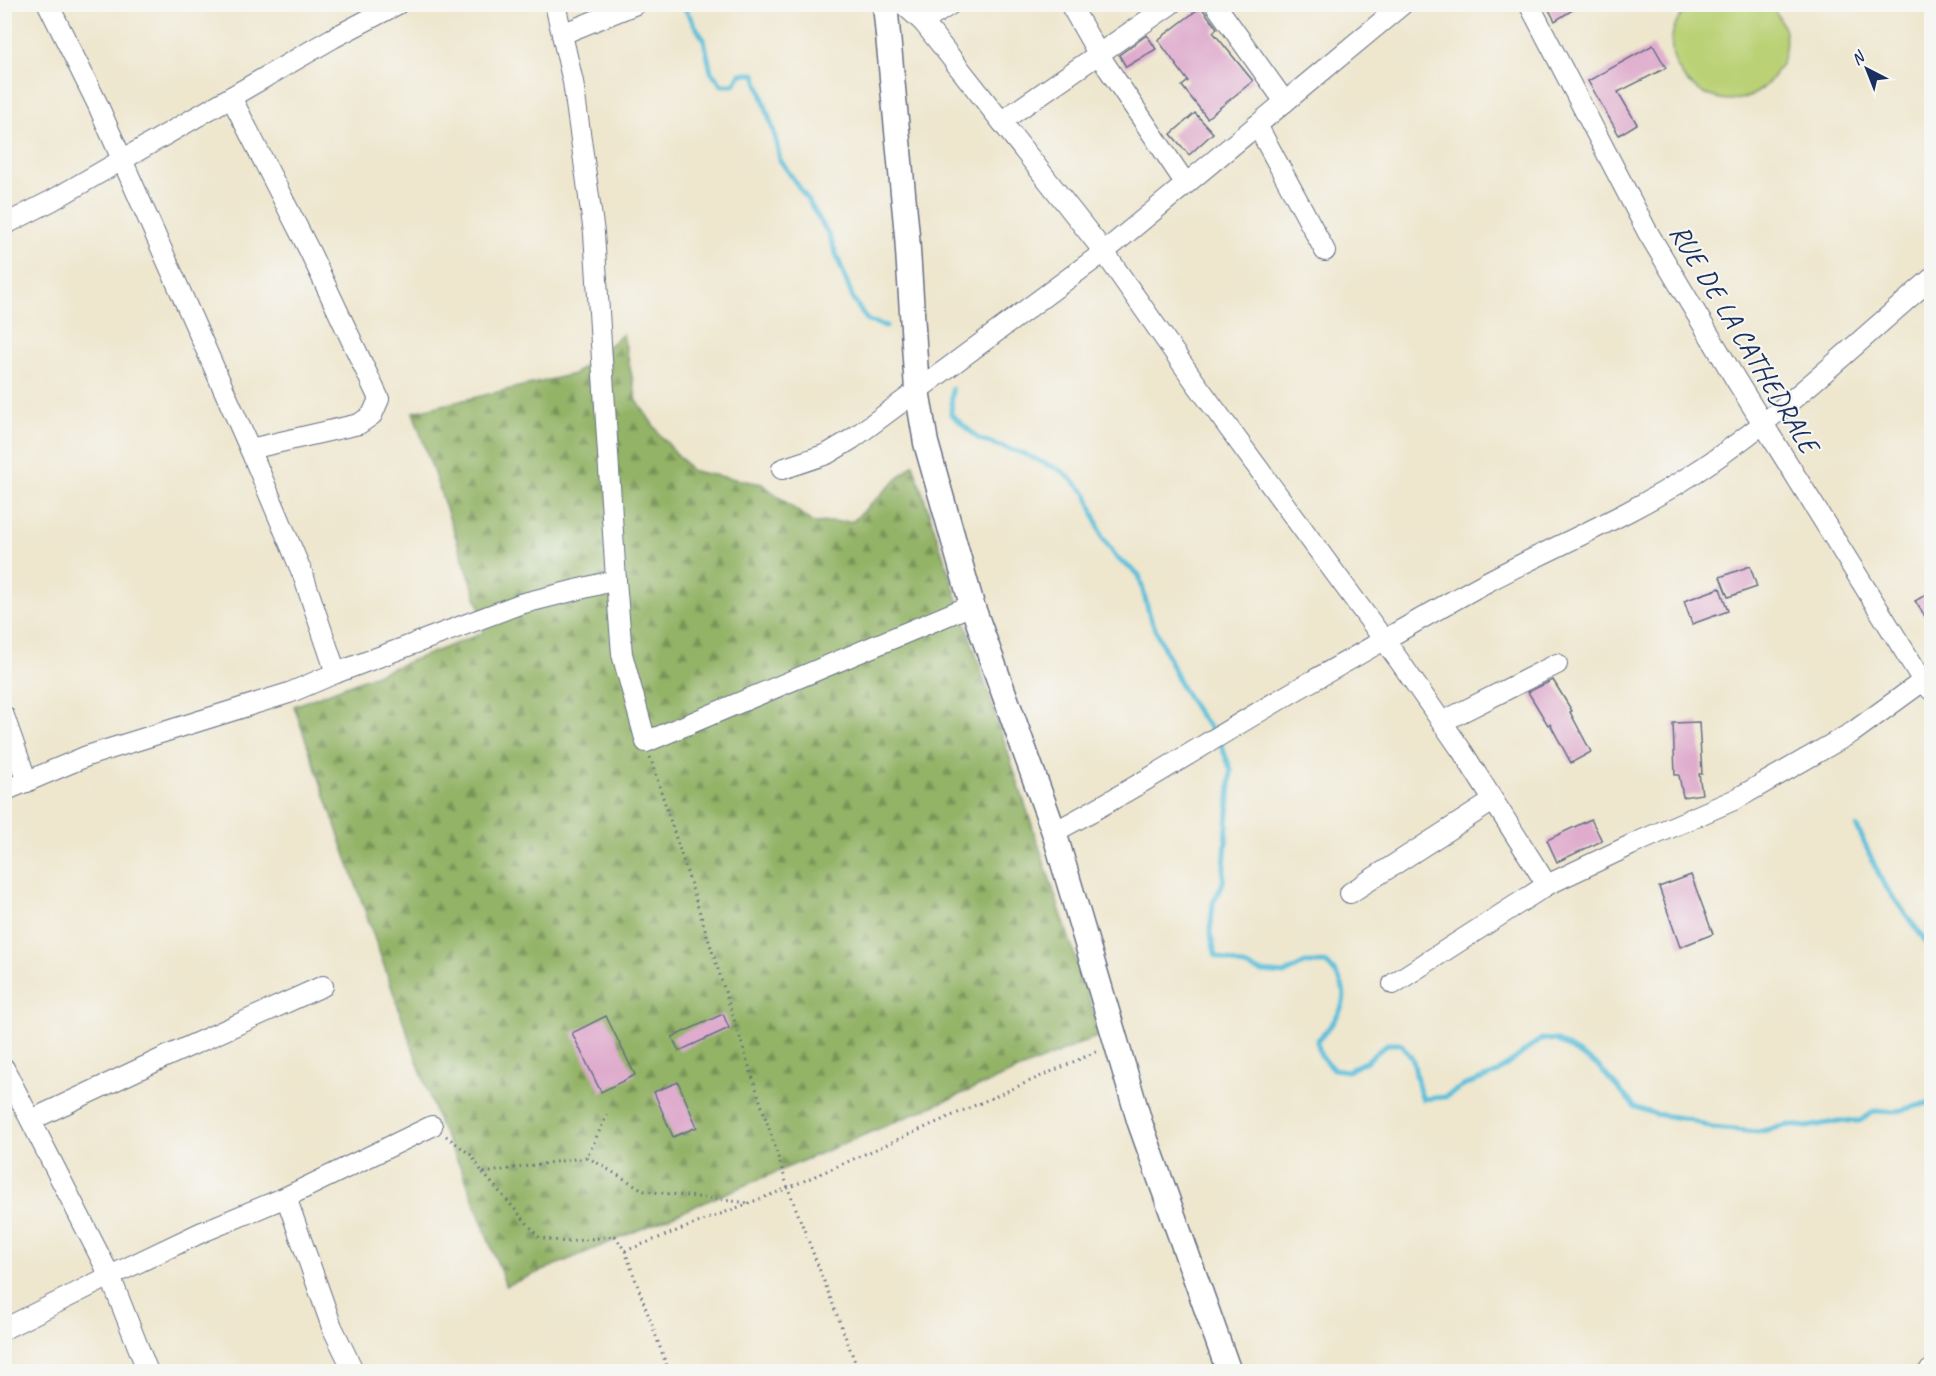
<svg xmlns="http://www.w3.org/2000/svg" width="1936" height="1376" font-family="Caveat,sans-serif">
<defs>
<pattern id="forest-firs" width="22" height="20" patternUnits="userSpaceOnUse" patternTransform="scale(1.5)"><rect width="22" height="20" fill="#93b366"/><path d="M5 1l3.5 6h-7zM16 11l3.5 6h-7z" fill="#779257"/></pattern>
</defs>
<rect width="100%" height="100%" fill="#f6f6f2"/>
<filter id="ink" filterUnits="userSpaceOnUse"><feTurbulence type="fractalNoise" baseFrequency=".0167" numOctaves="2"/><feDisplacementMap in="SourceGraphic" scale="12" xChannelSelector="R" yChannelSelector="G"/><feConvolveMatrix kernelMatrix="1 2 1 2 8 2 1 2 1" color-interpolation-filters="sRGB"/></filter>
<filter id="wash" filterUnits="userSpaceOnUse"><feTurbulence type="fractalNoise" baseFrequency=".008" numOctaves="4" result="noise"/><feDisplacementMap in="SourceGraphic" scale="24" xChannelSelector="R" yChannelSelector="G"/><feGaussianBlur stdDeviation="1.35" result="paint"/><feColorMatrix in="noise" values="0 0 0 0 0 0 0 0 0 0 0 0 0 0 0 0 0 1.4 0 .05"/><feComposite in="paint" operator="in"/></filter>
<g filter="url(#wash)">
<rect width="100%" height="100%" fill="#eee6cd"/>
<polygon fill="url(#forest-firs)" stroke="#577162" stroke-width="1.5" points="623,334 637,401 660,435 692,471 762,484 813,523 853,521 913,464 1101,1035 506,1286 463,1172 439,1124 294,706 483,633 480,608 413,412 574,374"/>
<path fill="#bad175" stroke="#6a806a" stroke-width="1.5" d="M1689 5H1769C1781 17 1788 32 1785 49 1784 61 1779 68 1772 78 1737 127 1657 86 1674 28 1677 20 1684 11 1689 5Z"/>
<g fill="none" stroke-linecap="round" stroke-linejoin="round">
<g stroke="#5bbfda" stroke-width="5">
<polyline points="682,4 704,40 711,72 722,85 734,85 740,74 755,74 775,136 780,160 806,197 829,235 854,301 868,321 886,326"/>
<polyline points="952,389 951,414 979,439 1024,454 1062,471 1087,494 1102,537 1117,558 1139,575 1150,617 1182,688 1198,713 1214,733"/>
<path d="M1219 740 1231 770 1223 883 1213 903 1210 933 1216 956 1261 972 1284 974 1305 963H1326C1358 992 1342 1015 1317 1041L1321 1056 1333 1069 1348 1071 1368 1060 1387 1044H1401L1413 1060 1419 1089 1423 1099 1445 1097 1465 1085 1495 1074 1541 1039 1556 1040 1597 1065 1635 1107 1655 1114 1688 1119 1712 1128 1758 1132 1788 1125 1807 1127 1839 1121H1860L1875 1111 1894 1112 1932 1102"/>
<polyline points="1857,827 1883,883 1932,950"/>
</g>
</g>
<g id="blocks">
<g fill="#dfaccd">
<polygon points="1546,4 1582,4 1555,21"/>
<polygon points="1201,7 1217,28 1213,32 1253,81 1207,118 1182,86 1188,81 1158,40"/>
<polygon points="1147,35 1156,49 1126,67 1119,55"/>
<polygon points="1653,45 1666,68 1618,92 1637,124 1619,135 1588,81"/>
<polygon points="1195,113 1213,133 1189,155 1171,134"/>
<polygon points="1750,566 1757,587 1728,597 1720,577"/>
<polygon points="1720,588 1728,611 1692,624 1684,601"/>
<polygon points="1932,591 1932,627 1915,601"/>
<polygon points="1553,680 1572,711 1570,712 1591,752 1571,763 1550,724 1548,725 1528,692"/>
<polygon points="1699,722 1702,774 1699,774 1702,794 1683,797 1679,775 1675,775 1673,723"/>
<polygon points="1591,819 1602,841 1557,862 1547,840"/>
<polygon points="1691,875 1713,934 1680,947 1659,887"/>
<polygon points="723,1014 729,1028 679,1051 672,1037"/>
<polygon points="606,1016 635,1075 601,1092 572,1033"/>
<polygon points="678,1082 697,1127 673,1137 654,1092"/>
</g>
</g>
</g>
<g filter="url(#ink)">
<use href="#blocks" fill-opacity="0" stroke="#656f85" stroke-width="1.5"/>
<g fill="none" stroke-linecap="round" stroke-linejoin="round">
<g stroke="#656f85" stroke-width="22">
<g id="minor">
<polyline points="48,4 97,103 250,449 303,575 336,673"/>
<polyline points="903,4 923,22 1104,252 1195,382 1398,659 1462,751 1547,885 1631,845 1736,799 1853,732 1923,681 1932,673"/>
<polyline points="1070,4 1099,55 1186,184"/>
<polyline points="1215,4 1285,102"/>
<polyline points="1529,4 1647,231 1736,380 1923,681 1931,690"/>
<polyline points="923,22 951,4"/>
<polyline points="562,34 636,4"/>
<polyline points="231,97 310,252 379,399 372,415 359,424 250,449"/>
<polyline points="1002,121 1171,4"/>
<polyline points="1257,125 1325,251"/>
<polyline points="4,225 51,201 333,38 398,4"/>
<polyline points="782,469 827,454 852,439 1104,252 1403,4"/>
<polyline points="616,580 622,654 646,742 972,605"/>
<polyline points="4,716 27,782"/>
<polyline points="1442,722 1557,664"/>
<polyline points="4,791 87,756 289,693 336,673 520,604 616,580 594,233 573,82 555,4"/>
<path d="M1054 832C1142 786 1225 730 1312 681 1369 649 1426 615 1485 583 1554 546 1627 517 1693 474 1778 419 1855 344 1932 278"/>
<polyline points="1350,893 1493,801"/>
<polyline points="1393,984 1547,885"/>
<polyline points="4,1068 110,1276 148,1372"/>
<polyline points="31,1120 163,1058 323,986"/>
<polyline points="286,1197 332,1327 354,1372"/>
<polyline points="4,1329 110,1276 200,1233 286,1197 432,1126"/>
<polyline points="1928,1372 1932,1369"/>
</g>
</g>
<g stroke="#656f85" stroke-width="27">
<polyline id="tertiary" points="885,4 907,235 917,390 926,443 972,605 1054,832 1140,1123 1229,1372"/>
</g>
<g stroke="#656f85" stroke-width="3" stroke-dasharray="1.5 4.5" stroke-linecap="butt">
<polyline points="650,757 788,1188 859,1372"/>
<polyline points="446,1136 471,1155 483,1173 587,1157 607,1115"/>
<polyline points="587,1157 645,1191 749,1203"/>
<polyline points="483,1173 540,1238 566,1242 615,1236 625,1251 669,1372"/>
<polyline points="625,1251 788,1188 1098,1051"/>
</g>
<use href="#minor" stroke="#fff" stroke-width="20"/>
<use href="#tertiary" stroke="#fff" stroke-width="24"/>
</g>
</g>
<g text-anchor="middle" stroke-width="4.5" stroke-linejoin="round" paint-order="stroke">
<g font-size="28" fill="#1b2f5e" stroke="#f6f6f2">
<text transform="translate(1745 338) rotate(59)" y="10">RUE DE LA CATHEDRALE</text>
</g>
</g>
<rect width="1936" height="1376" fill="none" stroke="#f6f6f2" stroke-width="24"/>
<g transform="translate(1867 69) rotate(318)" stroke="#f6f6f2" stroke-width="4.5" paint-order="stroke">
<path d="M0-4.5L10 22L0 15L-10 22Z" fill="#1b2f5e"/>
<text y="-9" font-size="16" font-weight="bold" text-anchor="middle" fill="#1b2f5e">N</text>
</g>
</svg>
